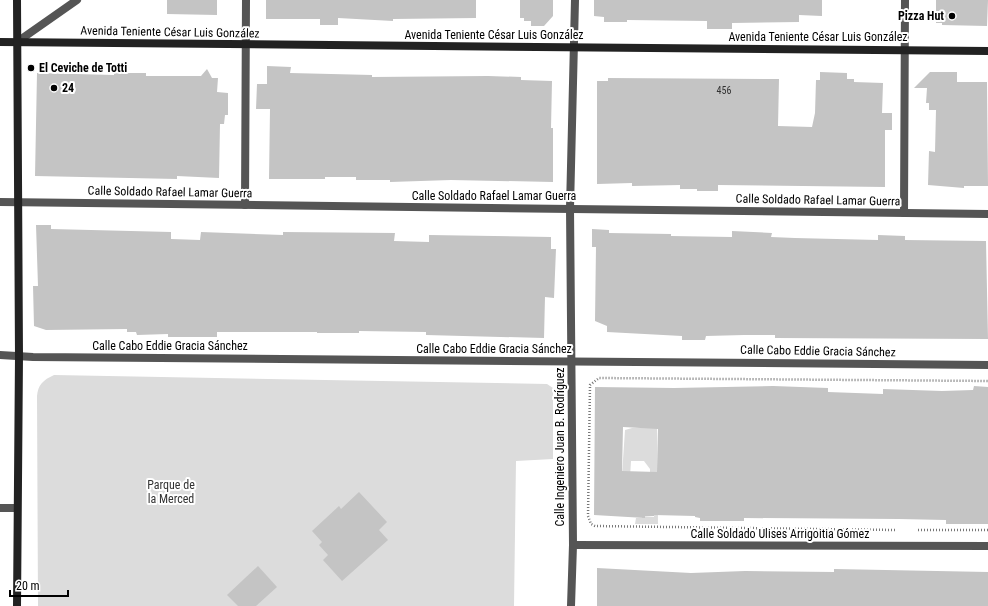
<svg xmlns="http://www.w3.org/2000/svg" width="988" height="606" font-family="'Roboto Condensed',sans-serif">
<rect width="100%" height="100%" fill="#fff"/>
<g fill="#dcdcdc">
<path d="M54 375 547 384 553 388V459L516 461 514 606H38L37 396C38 385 43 380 54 375Z"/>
<polygon points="632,428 657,428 658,524 635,524 636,518 642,518 642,516 654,517 654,478 650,477 650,469 644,461 631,461 630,477 622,475 625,430"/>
</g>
<g fill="#c4c4c4" fill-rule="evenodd">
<polygon points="167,0 217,0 217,15 167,14"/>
<polygon points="266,0 476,0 476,18 393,19 393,21 338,18 338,25 320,25 320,19 266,19"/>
<polygon points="520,0 553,0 553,16 544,26 531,26 531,21 524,21 524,18 520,18"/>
<polygon points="594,0 822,0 822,16 799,15 799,22 732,23 732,29 707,29 707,21 627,20 627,22 604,22 604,17 594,16"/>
<polygon points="936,0 988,0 987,26 942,25 942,23 936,23"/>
<polygon points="267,66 291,67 290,73 372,75 372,77 488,76 521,77 521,80 552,81 551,128 553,128 553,182 451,180 390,182 390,180 356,180 356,177 325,177 325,179 269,179 270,109 256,109 257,84 267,84"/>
<polygon points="207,69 212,78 218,78 217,92 228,93 228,115 225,115 224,124 220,124 219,178 177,176 177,179 35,176 37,73 114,75 114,73 146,73 146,76 201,76"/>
<polygon points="820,72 847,73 847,79 854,79 854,82 883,83 882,113 892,113 892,130 885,130 885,187 718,185 718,191 697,191 697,189 680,189 680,185 632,186 632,183 597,184 597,81 608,81 608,78 779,79 778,126 812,127 815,113 816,80 820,80"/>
<polygon points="930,72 957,72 957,82 987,82 988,186 964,186 964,188 928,185 929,151 935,152 936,110 929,110 929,103 926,103 927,88 914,88"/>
<polygon points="36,225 51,225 51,229 171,232 171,239 200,240 201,232 283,235 283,232 395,233 394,241 429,242 429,235 551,237 551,249 556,249 554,298 545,297 544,338 426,335 426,332 359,331 359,333 317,333 317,332 217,332 217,337 168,337 168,334 137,335 136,332 127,332 127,329 46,330 34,326 33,286 38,286"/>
<polygon points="592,229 609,230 609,233 671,234 671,236 732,237 732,231 772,233 771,237 795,238 878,240 878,235 905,236 905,240 986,241 988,339 775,338 775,335 744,335 706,336 705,340 682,340 682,336 607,332 607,326 595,321 596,247 592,247"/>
<path d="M773 386 828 388V392L883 394V389L942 391 973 390 974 386 988 387V524H946V520L899 519 744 518V521H700V518L695 517V516L654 515V516H645V518L594 515 595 387 674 388ZM623 427 658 429 657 472 622 471Z"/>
<polygon points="359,492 387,522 379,530 388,540 342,581 323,560 328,555 319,545 322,542 312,531 339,506 341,509"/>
<polygon points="258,566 277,587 256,606 238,606 227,595"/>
<polygon points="597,568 691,573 745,571 834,572 834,569 988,572 988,606 597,606"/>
</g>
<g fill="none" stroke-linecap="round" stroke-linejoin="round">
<g stroke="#777" stroke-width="2.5" stroke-dasharray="1 2" stroke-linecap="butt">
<polyline points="895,530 595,526 591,524 588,516 590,385 599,378 988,381"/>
<polyline points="918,530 988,530"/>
</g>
<g stroke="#555" stroke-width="8">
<polyline points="17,42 77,0"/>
<polyline points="0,202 988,214"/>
<polyline points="245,205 246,0"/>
<polyline points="904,213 905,0"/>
<polyline points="0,355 33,357 988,365"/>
<polyline points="0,508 17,508"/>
<polyline points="573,545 988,546"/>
<polyline points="571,606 573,545 570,208 575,0"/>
</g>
<g stroke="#222" stroke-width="8">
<polyline points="0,42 988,51"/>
<polyline points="17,606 19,356 17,0"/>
</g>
</g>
<g fill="#000" stroke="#fff" stroke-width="1.5">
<circle cx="952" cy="16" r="4"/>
<circle cx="31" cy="68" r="4"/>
<circle cx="54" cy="88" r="4"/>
</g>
<g text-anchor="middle" stroke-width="4" stroke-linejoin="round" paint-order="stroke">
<g font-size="10" fill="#313131">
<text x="724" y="94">456</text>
</g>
<g font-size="12" font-weight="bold" fill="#000" stroke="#fff" text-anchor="start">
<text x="944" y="20" text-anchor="end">Pizza Hut</text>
<text x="39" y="72">El Ceviche de Totti</text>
<text x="62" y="92">24</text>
</g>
<g font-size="12" fill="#000" stroke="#fff">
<text transform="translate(170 32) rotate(1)" y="4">Avenida Teniente César Luis González</text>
<text x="494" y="39">Avenida Teniente César Luis González</text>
<text x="818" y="41">Avenida Teniente César Luis González</text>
<text transform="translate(170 192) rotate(1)" y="4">Calle Soldado Rafael Lamar Guerra</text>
<text x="494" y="200">Calle Soldado Rafael Lamar Guerra</text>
<text transform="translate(818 200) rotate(1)" y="4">Calle Soldado Rafael Lamar Guerra</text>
<text x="170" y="350">Calle Cabo Eddie Gracia Sánchez</text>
<text x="494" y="353">Calle Cabo Eddie Gracia Sánchez</text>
<text transform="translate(818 351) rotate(1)" y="4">Calle Cabo Eddie Gracia Sánchez</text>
<text transform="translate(560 447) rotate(-90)" y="4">Calle Ingeniero Juan B. Rodríguez</text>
<text x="780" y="538">Calle Soldado Ulises Arrigoitia Gómez</text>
</g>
<g font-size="12" fill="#333" stroke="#fff">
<text x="171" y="489">Parque de<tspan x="171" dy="14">la Merced</tspan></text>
</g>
</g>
<path d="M10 590v6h58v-6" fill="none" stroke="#000000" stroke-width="2"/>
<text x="16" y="590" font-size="12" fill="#000000" stroke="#ffffff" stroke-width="3" paint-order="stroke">20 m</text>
</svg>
